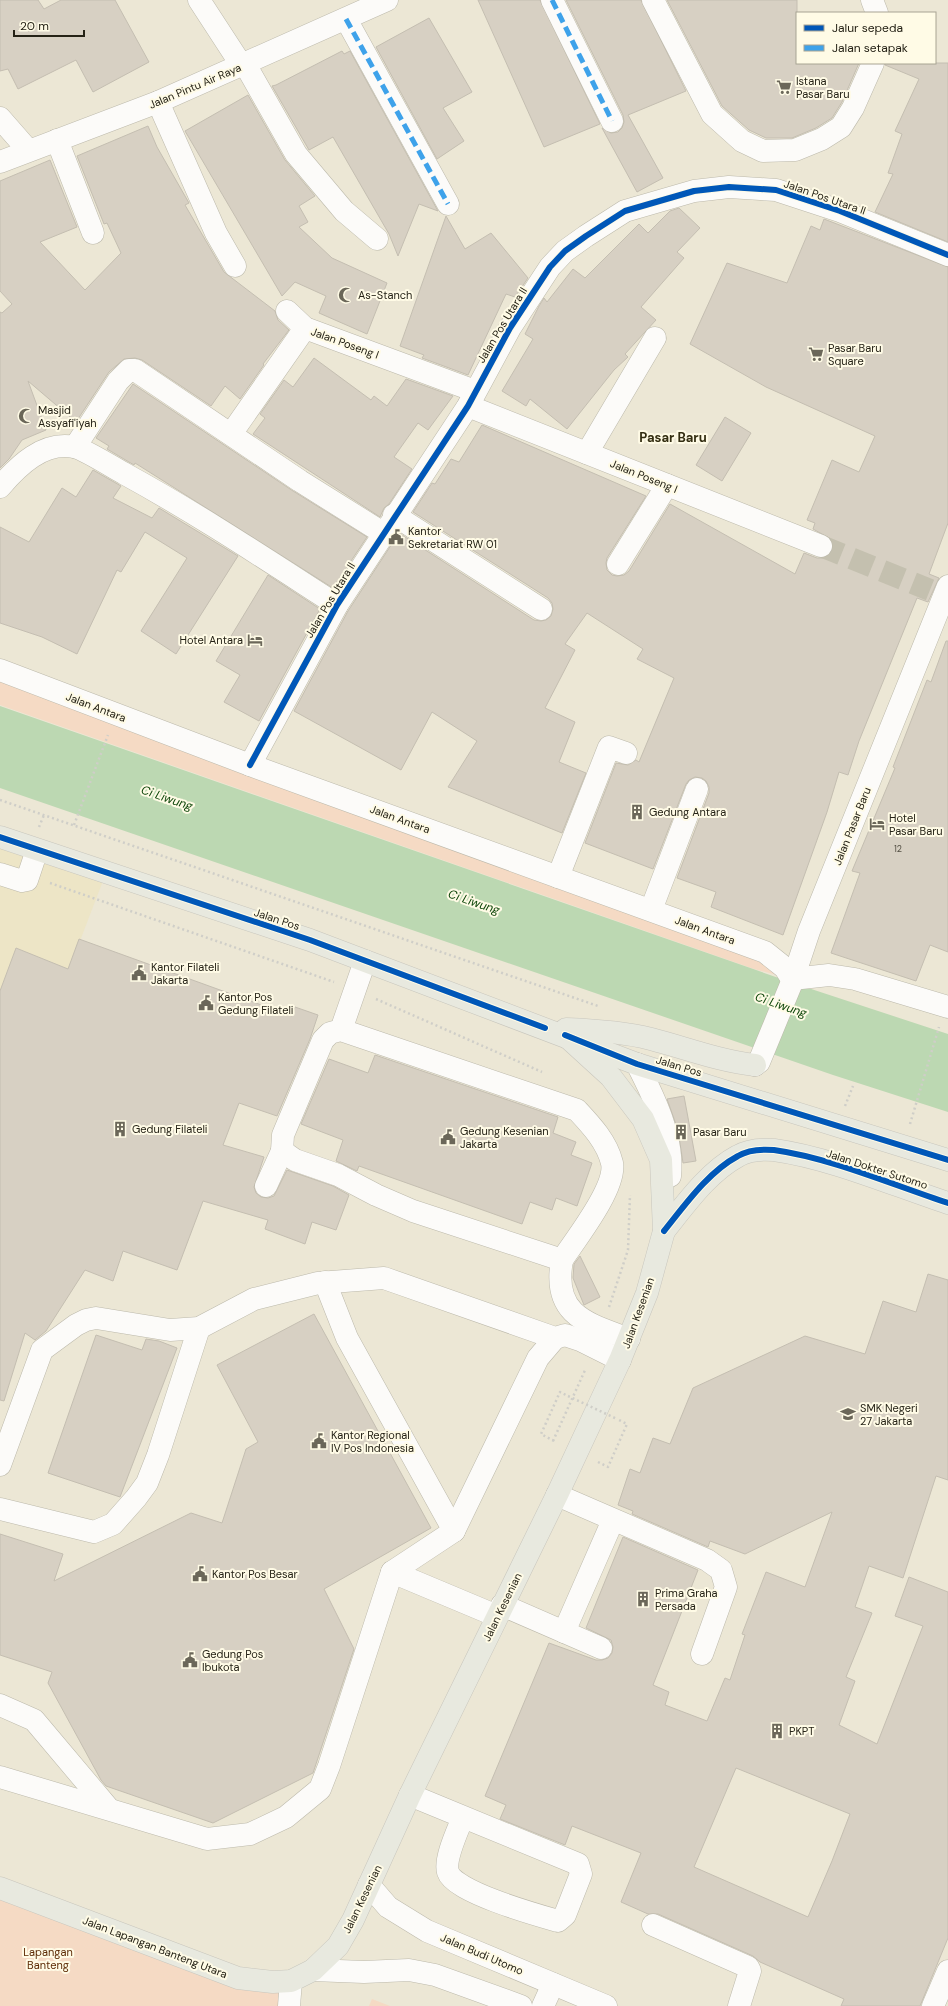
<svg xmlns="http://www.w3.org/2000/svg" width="948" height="2006" font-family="'DM Sans',sans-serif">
<rect width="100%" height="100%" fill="#ece7d5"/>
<polygon fill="#ede5c6" points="0,837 106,873 0,1150"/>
<g fill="#f5dac4">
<polygon points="0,672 765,952 792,979 754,969 0,705"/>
<polygon points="0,1888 273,1982 289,2006 0,2006"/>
<polygon points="372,1999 390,2006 369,2006"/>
</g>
<polygon fill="#bcd8b2" points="0,706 796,984 948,1034 948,1112 833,1075 0,788"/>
<g fill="#d7d0c3" stroke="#c4beb1" fill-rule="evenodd">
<polygon points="0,0 38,0 44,9 61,0 115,0 149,62 93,92 76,60 18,89 8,69 0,71"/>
<polygon points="478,0 540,0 600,124 544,147"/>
<polygon points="566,0 641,0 686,91 628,115 663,178 637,192 602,128 611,133 618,132 622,128 624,122 623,115"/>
<polygon points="667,0 797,0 797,63 859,63 842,102 832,118 816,128 792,138 766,138 749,130 722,106"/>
<polygon points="429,18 472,92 443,108 464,141 437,159 376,47"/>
<polygon points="342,51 344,54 350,51 438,211 419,204 398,256 389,234 333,137 309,150 272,86 276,85"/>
<polygon points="885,63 948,63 948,242 875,212 893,174 888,173 902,134 895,131 919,79 885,65"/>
<polygon points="248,95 285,160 315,196 299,206 308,222 299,227 332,258 387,283 367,334 319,313 326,296 295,282 282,296 185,131"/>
<polygon points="148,126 157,147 189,203 185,205 224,272 275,311 278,320 289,330 263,364 264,365 240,399 225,386 211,406 142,360 135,358 124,359 109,372 76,422 28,381 46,430 22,440 9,459 0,468 0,312 2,313 12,304 0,291 0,181 50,160 77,227 40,242 85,290 121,253 107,223 104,224 77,156"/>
<polygon points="679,208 700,228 677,252 684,258 641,307 656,320 625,354 628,357 614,370 567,429 530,399 526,406 502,391 533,339 525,334 539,306 544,298 547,302 573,269 585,278 639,224 648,233 670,211"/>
<polygon points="446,216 465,249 491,233 528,278 515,297 506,294 468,375 422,358 424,355 400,346"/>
<polygon points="824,219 948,267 948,523 929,574 939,578 928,602 917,598 859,741 848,775 839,772 827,812 783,935 711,907 716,892 677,878 709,793 709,787 706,781 702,778 695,777 689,780 686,784 653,869 585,843 616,763 628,765 636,760 639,762 674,678 637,659 643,649 587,613 565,644 575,650 545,708 575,722 559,762 586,773 562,833 448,787 477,741 432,712 401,770 294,711 348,611 399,533 534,620 541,621 546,620 551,616 553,609 552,603 548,598 413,512 432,483 435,484 451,459 459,462 482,425 646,496 607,558 606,563 607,570 612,575 617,576 624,575 629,571 670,504 795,574 804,553 817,558 823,558 829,556 833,550 833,544 831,539 813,529 815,523 807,520 832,460 859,472 875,436 766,387 690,344 727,263 787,283 811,226 820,230"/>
<polygon points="314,358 371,400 374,396 387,406 406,379 453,396 428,430 418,423 394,457 412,469 389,504 384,508 380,517 253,434 265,418 260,414 284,380 293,387"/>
<polygon points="133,384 293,491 367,537 333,588 135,463 134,465 107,449 109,446 96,438"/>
<polygon points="725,417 751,433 722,481 696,465"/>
<polygon points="93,470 121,486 113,498 152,518 159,508 238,556 176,654 141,631 187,558 145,532 121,572 117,570 77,654 42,637 0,623 0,527 29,542 62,488 76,497"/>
<polygon points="268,575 320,609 259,721 224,702 240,675 216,661"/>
<polygon points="946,641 948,641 948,952 930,945 916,981 831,953 860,873 852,871 895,768 893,767 927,680 931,682"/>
<polygon points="79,939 292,1016 295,1007 318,1015 310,1039 277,1116 239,1103 223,1145 264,1157 254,1187 256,1193 261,1197 268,1198 274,1196 287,1170 333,1186 349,1195 336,1230 312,1222 305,1244 265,1229 268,1220 203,1201 177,1270 123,1251 113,1281 85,1270 46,1331 35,1340 25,1333 4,1401 0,1400 0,991 16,948 68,969"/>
<polygon points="375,1055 558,1117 553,1133 576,1142 571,1155 592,1163 577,1206 556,1198 552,1210 530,1202 522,1224 359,1166 357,1171 336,1161 343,1140 301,1124 329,1059 368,1073"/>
<polygon points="684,1096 696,1161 683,1163 678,1130 667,1099"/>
<polygon points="580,1256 600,1297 584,1305 573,1278 574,1264"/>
<path d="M928 1274 948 1280V1480L936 1476 903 1578 869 1566 855 1607 872 1613 846 1677 855 1681 839 1725 877 1744 923 1626 895 1616 909 1577 948 1592V1938L920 2006H841L844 1999 760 1962 753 1956 658 1914H648L621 1902 641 1853 572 1826 565 1845 500 1819 506 1805 485 1796 549 1643 596 1660H602L608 1658 612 1653 613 1647 611 1640 586 1628 623 1537 698 1570 653 1685 669 1692 665 1705 707 1721 725 1678 730 1680 745 1635 742 1634 766 1572 805 1587 832 1512 745 1554 710 1541 708 1547 632 1514 633 1511 618 1505 630 1469 640 1473 653 1438 670 1444 693 1388 805 1336 865 1354 883 1301 916 1312ZM736 1768 850 1814 832 1861 808 1917 694 1867Z"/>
<polygon points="314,1314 431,1528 324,1589 354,1649 313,1773 213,1823 106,1786 101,1780 48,1683 52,1672 0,1655 0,1534 63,1554 54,1581 191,1513 222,1523 246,1449 258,1442 217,1365"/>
<polygon points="96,1335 142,1350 146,1339 159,1341 177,1348 120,1497 48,1473"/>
</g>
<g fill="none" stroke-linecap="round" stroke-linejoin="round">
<polyline stroke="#c4c0af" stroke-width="22" stroke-dasharray="22 11" stroke-linecap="butt" points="821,546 930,590"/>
<g stroke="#bcb9ab" stroke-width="23">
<g id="minor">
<polyline points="199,0 242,66"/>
<polyline points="552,0 612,121"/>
<polyline points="653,0 712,114 742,141 763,151 795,150 822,139 841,127 853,108 873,63"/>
<polyline points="872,0 877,13"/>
<polyline points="346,19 448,204"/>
<polyline points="245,64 296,154 344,211 377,239"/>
<polyline points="158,102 216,233 235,266"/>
<polyline points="0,118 28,150"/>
<polyline points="57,140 93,233"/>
<polyline points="0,162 158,102 387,0"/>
<polyline points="287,311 305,328 475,391"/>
<polyline points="468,406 821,546"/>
<polyline points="231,434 305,328"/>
<polyline points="75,447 118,381 129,370 135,370 300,481 383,533"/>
<polyline points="587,453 655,338"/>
<path d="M0 487C18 466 43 441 74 447 84 449 114 468 125 474 198 514 267 560 337 605"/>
<polyline points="394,515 541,609"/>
<polyline points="618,564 667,485"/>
<polyline points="0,670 250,765 765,952 785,968 792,979"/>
<polyline points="250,765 337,605 468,406 510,328 550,267 565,251 586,236 625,211 694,191 729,187 776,190 840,211 948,255"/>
<polyline points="0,874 22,881 27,880 37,850"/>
<polyline points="558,877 609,747 626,753"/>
<polyline points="651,910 697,789"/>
<polyline points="792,979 829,975 855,979 948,1007"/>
<polyline points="341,1030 365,961"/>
<path d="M637 1064C654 1097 674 1138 670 1176"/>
<polyline points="755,1065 759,1062 792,982 809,931 948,586"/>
<path d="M282 1151 295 1160 338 1175 376 1195 413 1211 562 1260C552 1315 586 1323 629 1339"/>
<path d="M266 1186 282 1151 283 1135 323 1040 330 1033 341 1030 577 1110C591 1125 607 1142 612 1163 617 1187 575 1240 562 1260"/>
<polyline points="325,1282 347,1338 454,1531"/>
<polyline points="0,1465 42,1350 76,1325 86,1320 96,1318 170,1330 199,1328 254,1299 318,1283 384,1278 555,1338 565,1335 580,1340 620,1360"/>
<polyline points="557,1495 707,1560 721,1570 726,1587 702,1654"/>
<polyline points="0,1509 94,1532 113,1524 136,1498 147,1483 158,1455 199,1328"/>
<polyline points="392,1572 497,1616"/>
<polyline points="502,1605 601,1648"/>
<polyline points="564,1632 613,1520"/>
<polyline points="0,1705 34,1720 109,1809"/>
<polyline points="0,1777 207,1839 250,1834 286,1817 320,1789 329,1766 392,1572 454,1531 538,1358 555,1338"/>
<path d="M410 1795 578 1864 581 1874 565 1915 558 1921C537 1915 454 1892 448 1872 444 1859 458 1830 463 1817"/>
<polyline points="369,1885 388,1907 427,1931 606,2006"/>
<polyline points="653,1925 748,1967 750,1971 739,2006"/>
<polyline points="313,1970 364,1972 409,1970 435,1975 521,2006"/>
<polyline points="289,2006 291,1981"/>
<polyline points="543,2006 553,1984"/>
<polyline points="933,2006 948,1971"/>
</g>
</g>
<g stroke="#c8c6bd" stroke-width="23">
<g id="major">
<polyline points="0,837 310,940 637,1064 948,1160"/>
<path d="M566 1029C594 1030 624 1032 651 1039 686 1048 719 1061 755 1065"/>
<path d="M664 1231C685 1205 708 1172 738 1156 748 1150 762 1149 774 1150 831 1158 893 1185 948 1203"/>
<polyline points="0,1888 238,1978 273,1982 291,1981 313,1970 338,1946 353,1920 410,1795 557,1495 620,1360 647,1293 664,1231 661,1160 643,1119 611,1077 565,1035"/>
</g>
</g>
<g stroke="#cfcec8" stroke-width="2.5" stroke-dasharray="2 3" stroke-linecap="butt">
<polyline points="0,800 598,1006"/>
<polyline points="74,825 108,735"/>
<polyline points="39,827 44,815"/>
<polyline points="50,883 334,982"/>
<polyline points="376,999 542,1072"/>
<polyline points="845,1106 853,1086"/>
<polyline points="910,1124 939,1027"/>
<polyline points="609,1307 628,1250 630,1195"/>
<polyline points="553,1441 586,1368"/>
<polyline points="554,1441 541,1434 560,1392 568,1396"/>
<polyline points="598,1462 608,1467 627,1424 617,1419"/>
</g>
<use href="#minor" stroke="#fcfbf9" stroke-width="22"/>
<use href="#major" stroke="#e8e9df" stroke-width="22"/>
<polyline stroke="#cfcec8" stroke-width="2.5" stroke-dasharray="2 3" stroke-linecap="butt" points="568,1396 617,1419"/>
<g stroke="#3ea2ea" stroke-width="5" stroke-dasharray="10 5" stroke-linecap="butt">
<polyline points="552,0 612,121"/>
<polyline points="346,19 448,204"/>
</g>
<g stroke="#fffbe6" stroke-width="8">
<g id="cycleway">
<polyline points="250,765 337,605 468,406 510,328 550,267 565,251 586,236 625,211 694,191 729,187 776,190 840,211 948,255"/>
<polyline points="0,837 310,940 545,1028"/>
<polyline points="565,1035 637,1064 948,1160"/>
<path d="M664 1231C685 1205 708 1172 738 1156 748 1150 762 1149 774 1150 831 1158 893 1185 948 1203"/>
</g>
</g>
<use href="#cycleway" stroke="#0057b8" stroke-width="6"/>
</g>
<defs>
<g id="supermarket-bare" transform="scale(1.2)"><path d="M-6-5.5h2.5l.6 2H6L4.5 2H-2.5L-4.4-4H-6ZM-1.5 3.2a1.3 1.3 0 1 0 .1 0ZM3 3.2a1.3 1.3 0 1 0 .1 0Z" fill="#6b6759" stroke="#fffbe6" stroke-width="2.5" paint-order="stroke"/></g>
<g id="mosque-bare" transform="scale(1.2)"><path d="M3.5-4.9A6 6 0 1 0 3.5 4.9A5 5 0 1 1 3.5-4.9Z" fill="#6b6759" stroke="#fffbe6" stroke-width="2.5" paint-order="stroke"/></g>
<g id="civic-bare" transform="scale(1.2)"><path d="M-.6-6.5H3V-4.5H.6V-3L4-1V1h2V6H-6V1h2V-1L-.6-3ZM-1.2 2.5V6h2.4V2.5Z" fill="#6b6759" stroke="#fffbe6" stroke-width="2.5" paint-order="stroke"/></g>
<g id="hotel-bare" transform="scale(1.2)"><path d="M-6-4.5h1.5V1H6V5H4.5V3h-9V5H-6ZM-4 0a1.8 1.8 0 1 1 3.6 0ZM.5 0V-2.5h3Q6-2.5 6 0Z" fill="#6b6759" stroke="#fffbe6" stroke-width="2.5" paint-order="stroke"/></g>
<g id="building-bare" transform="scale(1.2)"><path d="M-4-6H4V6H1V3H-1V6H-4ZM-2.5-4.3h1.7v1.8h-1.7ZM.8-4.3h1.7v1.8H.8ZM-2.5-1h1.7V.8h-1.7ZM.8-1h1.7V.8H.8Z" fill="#6b6759" stroke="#fffbe6" stroke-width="2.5" paint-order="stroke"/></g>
<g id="school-bare" transform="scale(1.2)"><path d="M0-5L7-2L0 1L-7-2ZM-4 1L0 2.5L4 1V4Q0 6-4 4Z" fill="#6b6759" stroke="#fffbe6" stroke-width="2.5" paint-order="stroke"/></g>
</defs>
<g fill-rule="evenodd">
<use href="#supermarket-bare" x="784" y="87"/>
<use href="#mosque-bare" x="346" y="295"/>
<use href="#supermarket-bare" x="816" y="354"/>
<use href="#mosque-bare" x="26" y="416"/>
<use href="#civic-bare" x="396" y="537"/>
<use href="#hotel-bare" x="255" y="640"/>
<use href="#building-bare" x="637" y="812"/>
<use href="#hotel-bare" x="877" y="824"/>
<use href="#civic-bare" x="139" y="973"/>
<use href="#civic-bare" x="206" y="1003"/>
<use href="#building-bare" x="120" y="1129"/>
<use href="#building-bare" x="681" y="1132"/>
<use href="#civic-bare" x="448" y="1137"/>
<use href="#school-bare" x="848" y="1414"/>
<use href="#civic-bare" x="319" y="1441"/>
<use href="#civic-bare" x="200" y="1574"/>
<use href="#building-bare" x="643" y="1599"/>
<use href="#civic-bare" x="190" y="1660"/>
<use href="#building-bare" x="777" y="1731"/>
</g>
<g text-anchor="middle" stroke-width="4" stroke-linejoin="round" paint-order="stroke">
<g font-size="9" fill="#524e42">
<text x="898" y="852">12</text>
</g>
<g font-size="11" fill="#252216" stroke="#fffbe6" text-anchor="start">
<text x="796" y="85">Istana<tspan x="796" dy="13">Pasar Baru</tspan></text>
<text x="358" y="299">As-Stanch</text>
<text x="828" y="352">Pasar Baru<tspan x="828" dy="13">Square</tspan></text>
<text x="38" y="414">Masjid<tspan x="38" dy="13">Assyafi'iyah</tspan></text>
<text x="408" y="535">Kantor<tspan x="408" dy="13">Sekretariat RW 01</tspan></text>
<text x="243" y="644" text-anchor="end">Hotel Antara</text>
<text x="649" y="816">Gedung Antara</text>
<text x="889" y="822">Hotel<tspan x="889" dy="13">Pasar Baru</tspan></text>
<text x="151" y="971">Kantor Filateli<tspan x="151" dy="13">Jakarta</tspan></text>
<text x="218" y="1001">Kantor Pos<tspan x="218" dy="13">Gedung Filateli</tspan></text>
<text x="132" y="1133">Gedung Filateli</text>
<text x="460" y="1135">Gedung Kesenian<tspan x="460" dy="13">Jakarta</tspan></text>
<text x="693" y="1136">Pasar Baru</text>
<text x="860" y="1412">SMK Negeri<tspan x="860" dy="13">27 Jakarta</tspan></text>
<text x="331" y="1439">Kantor Regional<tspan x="331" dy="13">IV Pos Indonesia</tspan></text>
<text x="212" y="1578">Kantor Pos Besar</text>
<text x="655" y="1597">Prima Graha<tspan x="655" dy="13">Persada</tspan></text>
<text x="202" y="1658">Gedung Pos<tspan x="202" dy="13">Ibukota</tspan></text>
<text x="789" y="1735">PKPT</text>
</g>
<g font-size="11" fill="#252216" stroke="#fffbe6">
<text transform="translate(195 86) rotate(-23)" y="4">Jalan Pintu Air Raya</text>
<text transform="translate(825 197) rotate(19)" y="4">Jalan Pos Utara II</text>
<text transform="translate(502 325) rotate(-59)" y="4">Jalan Pos Utara II</text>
<text transform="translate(345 343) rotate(20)" y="4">Jalan Poseng I</text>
<text transform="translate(644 476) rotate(22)" y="4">Jalan Poseng I</text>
<text transform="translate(330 600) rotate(-59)" y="4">Jalan Pos Utara II</text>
<text transform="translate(96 707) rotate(21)" y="4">Jalan Antara</text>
<text transform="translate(400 819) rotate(20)" y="4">Jalan Antara</text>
<text transform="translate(852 826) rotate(-68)" y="4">Jalan Pasar Baru</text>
<text transform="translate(277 919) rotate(18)" y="4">Jalan Pos</text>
<text transform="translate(705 930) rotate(20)" y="4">Jalan Antara</text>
<text transform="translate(679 1066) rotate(17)" y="4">Jalan Pos</text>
<text transform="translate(877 1169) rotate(18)" y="4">Jalan Dokter Sutomo</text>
<text transform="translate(638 1313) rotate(-70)" y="4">Jalan Kesenian</text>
<text transform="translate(502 1607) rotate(-64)" y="4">Jalan Kesenian</text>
<text transform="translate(362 1899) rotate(-64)" y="4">Jalan Kesenian</text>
<text transform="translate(155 1947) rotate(21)" y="4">Jalan Lapangan Banteng Utara</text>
<text transform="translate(482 1954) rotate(23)" y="4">Jalan Budi Utomo</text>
</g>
<g font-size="11" fill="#5d2b05" stroke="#fffbe6">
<text x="48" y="1956">Lapangan<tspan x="48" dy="13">Banteng</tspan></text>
</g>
<g font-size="12" font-style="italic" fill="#043f00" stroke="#fffbe6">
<text transform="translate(167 798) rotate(19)" y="4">Ci Liwung</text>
<text transform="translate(474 902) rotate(19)" y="4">Ci Liwung</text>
<text transform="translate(781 1005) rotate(19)" y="4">Ci Liwung</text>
</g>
<g font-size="13" font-weight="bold" fill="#342e12" stroke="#fffbe6">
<text x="673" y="442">Pasar Baru</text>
</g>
</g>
<rect x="796" y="12" width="140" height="52" fill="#fffbe6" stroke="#a8a493"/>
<rect x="804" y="25" width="20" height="6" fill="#0057b8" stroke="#a8a493"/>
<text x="832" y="32" font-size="12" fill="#252216">Jalur sepeda</text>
<rect x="804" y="45" width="20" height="6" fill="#3ea2ea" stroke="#a8a493"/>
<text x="832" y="52" font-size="12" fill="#252216">Jalan setapak</text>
<path d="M14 30v6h70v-6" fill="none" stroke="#252216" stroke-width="2"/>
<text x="20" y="30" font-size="12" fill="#252216" stroke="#fffbe6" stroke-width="3" paint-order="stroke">20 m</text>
</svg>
